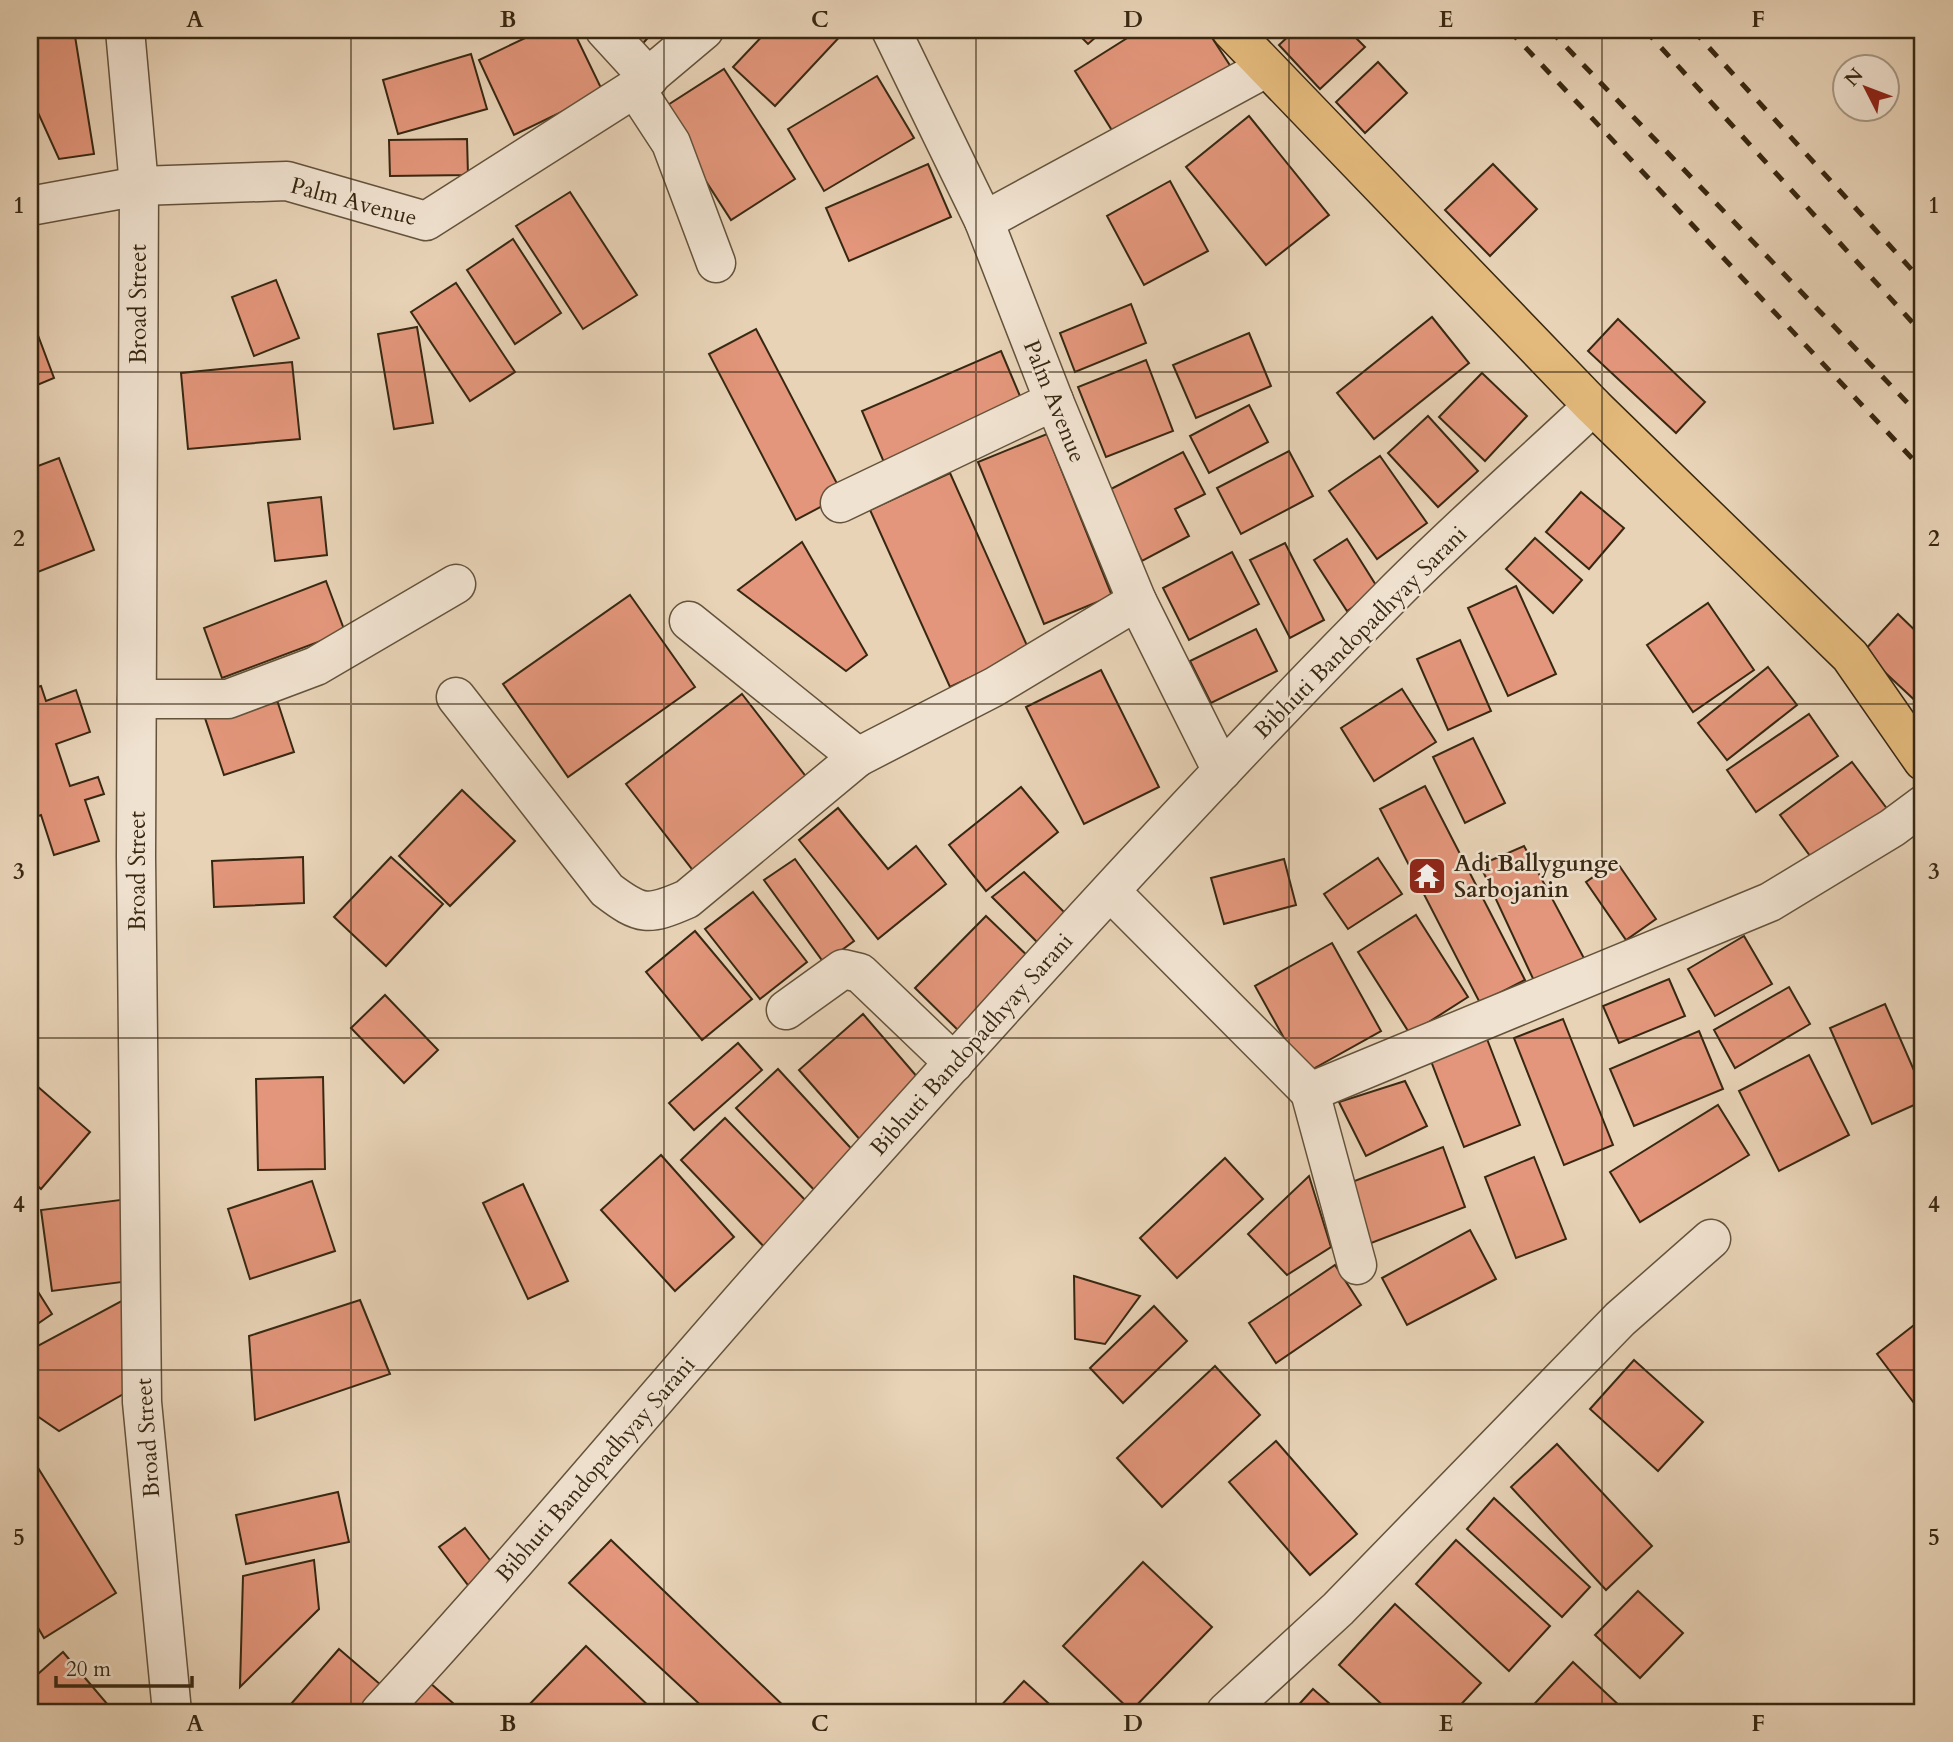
<svg xmlns="http://www.w3.org/2000/svg" width="1953" height="1742" font-family="Cardo,serif">
<rect width="100%" height="100%" fill="#e8d3b7"/>
<filter id="stains"><feTurbulence type="fractalNoise" baseFrequency=".00286" numOctaves="4"/><feColorMatrix values="0 0 0 0 .2 0 0 0 0 .09 0 0 0 0 .02 0 0 0 .5 -.17"/></filter>
<radialGradient id="worn" r=".72"><stop offset=".6" stop-color="#630" stop-opacity="0"/><stop offset="1" stop-color="#630" stop-opacity=".3"/></radialGradient>
<g fill="#e3967b" stroke="#382812" stroke-width="2">
<polygon points="30,30 74,30 94,154 59,159 30,95"/>
<polygon points="542,30 573,30 603,92 514,135 479,60"/>
<polygon points="615,30 655,30 636,51"/>
<polygon points="768,30 846,30 775,106 733,67"/>
<polygon points="1074,30 1104,30 1088,44"/>
<polygon points="1140,30 1207,30 1231,67 1118,140 1075,71"/>
<polygon points="1295,30 1348,30 1365,47 1320,89 1279,45"/>
<polygon points="471,54 487,109 398,134 383,80"/>
<polygon points="1378,62 1407,93 1365,133 1336,102"/>
<polygon points="724,69 795,179 731,220 660,110"/>
<polygon points="877,76 914,138 824,191 788,129"/>
<polygon points="1249,116 1329,215 1266,265 1186,167"/>
<polygon points="467,139 468,175 390,176 389,140"/>
<polygon points="928,164 951,217 849,261 826,208"/>
<polygon points="1493,164 1537,209 1490,256 1445,210"/>
<polygon points="1170,181 1208,251 1144,285 1107,216"/>
<polygon points="570,192 637,295 583,329 516,226"/>
<polygon points="513,239 561,313 515,344 467,270"/>
<polygon points="276,280 299,338 254,356 232,297"/>
<polygon points="456,283 515,372 470,401 411,312"/>
<polygon points="1131,304 1146,343 1075,372 1060,333"/>
<polygon points="30,314 54,378 30,388"/>
<polygon points="1432,317 1469,363 1374,439 1337,393"/>
<polygon points="1618,319 1705,402 1676,433 1588,351"/>
<polygon points="417,327 433,423 394,429 378,334"/>
<polygon points="756,329 843,495 796,520 709,354"/>
<polygon points="1249,333 1271,386 1196,418 1173,365"/>
<polygon points="1001,351 1025,408 886,467 862,411"/>
<polygon points="1146,360 1173,431 1106,457 1078,387"/>
<polygon points="292,362 300,439 188,449 181,373"/>
<polygon points="1482,373 1527,416 1485,461 1439,417"/>
<polygon points="1249,405 1268,442 1209,473 1190,436"/>
<polygon points="1428,416 1478,471 1438,507 1388,453"/>
<polygon points="1047,434 1112,596 1044,624 978,462"/>
<polygon points="1289,451 1313,496 1241,534 1217,488"/>
<polygon points="1183,452 1205,494 1175,509 1189,536 1142,561 1107,491"/>
<polygon points="1380,456 1427,523 1377,559 1329,491"/>
<polygon points="59,458 94,550 30,575 30,469"/>
<polygon points="950,473 1029,650 950,687 870,510"/>
<polygon points="1581,492 1624,528 1589,569 1546,532"/>
<polygon points="321,497 327,555 275,561 268,503"/>
<polygon points="1535,538 1582,580 1553,613 1506,569"/>
<polygon points="1347,539 1379,590 1347,611 1314,560"/>
<polygon points="802,542 867,655 846,671 738,590"/>
<polygon points="1285,543 1324,620 1290,638 1250,560"/>
<polygon points="1232,552 1259,604 1189,640 1163,588"/>
<polygon points="326,581 345,632 222,678 204,628"/>
<polygon points="1516,586 1556,674 1508,696 1468,608"/>
<polygon points="630,595 695,687 568,777 503,684"/>
<polygon points="1708,603 1754,670 1693,712 1647,645"/>
<polygon points="1898,614 1923,638 1923,704 1921,706 1863,652"/>
<polygon points="1256,629 1277,671 1211,703 1190,661"/>
<polygon points="1460,640 1491,711 1448,730 1417,659"/>
<polygon points="1768,667 1797,705 1727,760 1698,723"/>
<polygon points="1101,670 1159,787 1084,824 1026,707"/>
<polygon points="41,686 46,701 76,690 90,732 56,744 70,786 98,777 104,794 85,800 99,841 54,855 41,815 30,819 30,689"/>
<polygon points="1402,689 1436,742 1374,781 1341,728"/>
<polygon points="275,694 294,752 224,775 205,718"/>
<polygon points="742,694 811,783 695,873 626,784"/>
<polygon points="1809,714 1838,756 1756,812 1727,770"/>
<polygon points="1473,738 1505,803 1465,823 1433,757"/>
<polygon points="1852,762 1888,810 1816,864 1780,815"/>
<polygon points="1425,786 1525,980 1480,1003 1380,809"/>
<polygon points="1021,787 1058,832 986,891 949,845"/>
<polygon points="462,790 515,841 450,906 399,856"/>
<polygon points="838,808 888,869 916,846 946,884 878,939 799,840"/>
<polygon points="1524,846 1586,962 1536,985 1480,865"/>
<polygon points="303,857 304,903 214,907 212,861"/>
<polygon points="391,857 443,904 386,966 334,917"/>
<polygon points="1378,858 1402,894 1348,929 1324,894"/>
<polygon points="795,859 854,941 824,963 764,880"/>
<polygon points="1284,859 1296,905 1224,924 1211,878"/>
<polygon points="1616,861 1656,919 1626,940 1586,882"/>
<polygon points="1024,872 1074,922 1045,950 992,897"/>
<polygon points="753,892 807,962 760,999 705,929"/>
<polygon points="1416,915 1468,997 1410,1034 1358,952"/>
<polygon points="986,916 1034,962 963,1035 915,988"/>
<polygon points="695,931 752,999 702,1040 646,972"/>
<polygon points="1744,936 1772,984 1715,1016 1688,969"/>
<polygon points="1332,943 1381,1031 1304,1074 1255,986"/>
<polygon points="1669,979 1685,1016 1619,1043 1603,1006"/>
<polygon points="1789,987 1810,1024 1735,1068 1714,1030"/>
<polygon points="385,995 438,1050 404,1083 351,1028"/>
<polygon points="1885,1004 1923,1091 1923,1101 1872,1124 1830,1028"/>
<polygon points="863,1014 925,1086 862,1142 799,1070"/>
<polygon points="1563,1019 1613,1145 1564,1165 1514,1038"/>
<polygon points="1699,1031 1723,1089 1634,1126 1610,1069"/>
<polygon points="1487,1039 1520,1125 1464,1147 1431,1061"/>
<polygon points="738,1043 762,1070 694,1130 669,1103"/>
<polygon points="1809,1055 1849,1135 1779,1171 1739,1091"/>
<polygon points="778,1069 859,1157 819,1195 736,1108"/>
<polygon points="323,1077 325,1169 258,1170 256,1079"/>
<polygon points="1405,1081 1427,1126 1366,1156 1339,1102"/>
<polygon points="37,1086 90,1132 41,1189 30,1179 30,1094"/>
<polygon points="1718,1105 1749,1155 1640,1222 1610,1172"/>
<polygon points="725,1118 814,1209 770,1253 681,1160"/>
<polygon points="1443,1147 1465,1207 1366,1245 1344,1185"/>
<polygon points="661,1155 734,1237 675,1291 601,1210"/>
<polygon points="1534,1157 1566,1239 1516,1258 1485,1177"/>
<polygon points="1225,1158 1263,1199 1177,1278 1140,1238"/>
<polygon points="1309,1176 1331,1247 1287,1275 1248,1234"/>
<polygon points="312,1181 335,1251 250,1279 228,1209"/>
<polygon points="523,1184 568,1281 528,1299 483,1203"/>
<polygon points="128,1199 138,1280 52,1291 41,1210"/>
<polygon points="1470,1230 1496,1279 1407,1325 1382,1278"/>
<polygon points="1335,1265 1361,1305 1276,1363 1249,1323"/>
<polygon points="1074,1276 1140,1296 1105,1344 1075,1339"/>
<polygon points="30,1279 52,1314 30,1329"/>
<polygon points="129,1297 139,1385 59,1431 30,1411 30,1350"/>
<polygon points="360,1300 390,1374 255,1420 249,1336"/>
<polygon points="1154,1306 1187,1341 1123,1403 1090,1368"/>
<polygon points="1923,1318 1923,1415 1877,1354"/>
<polygon points="1634,1360 1703,1422 1658,1471 1590,1409"/>
<polygon points="1215,1366 1260,1415 1162,1507 1117,1458"/>
<polygon points="1276,1441 1357,1534 1310,1575 1229,1482"/>
<polygon points="1557,1444 1652,1546 1606,1590 1511,1487"/>
<polygon points="30,1455 116,1593 44,1638 30,1614"/>
<polygon points="338,1492 349,1542 246,1564 236,1515"/>
<polygon points="1494,1498 1590,1587 1562,1617 1467,1529"/>
<polygon points="465,1528 500,1573 474,1593 439,1547"/>
<polygon points="611,1540 790,1712 708,1712 569,1583"/>
<polygon points="1456,1540 1550,1626 1509,1671 1416,1584"/>
<polygon points="314,1560 319,1609 240,1687 243,1576"/>
<polygon points="1143,1562 1212,1627 1131,1711 1063,1646"/>
<polygon points="1638,1591 1683,1633 1640,1678 1595,1635"/>
<polygon points="1395,1604 1481,1683 1454,1712 1390,1712 1339,1665"/>
<polygon points="586,1646 655,1712 522,1712"/>
<polygon points="339,1649 381,1685 357,1712 284,1712"/>
<polygon points="63,1652 114,1712 30,1712 30,1681"/>
<polygon points="1573,1662 1622,1708 1618,1712 1527,1712"/>
<polygon points="421,1675 462,1711 461,1712 397,1712"/>
<polygon points="1024,1681 1058,1712 995,1712"/>
<polygon points="1313,1689 1339,1712 1292,1712"/>
</g>
<g fill="none" stroke-linecap="round" stroke-linejoin="round">
<g stroke="#64533b" stroke-width="41">
<g id="minor">
<polyline points="125,30 139,186 136,857 142,1402 172,1712"/>
<polyline points="605,30 649,78"/>
<polyline points="891,30 984,221 1054,401 1137,601 1222,771"/>
<polyline points="635,88 671,143 716,263"/>
<polyline points="30,206 139,186 287,181 426,221 635,88 704,30"/>
<polyline points="984,221 1266,68"/>
<polyline points="840,503 1054,401"/>
<polyline points="689,621 858,757 994,687 1137,601"/>
<path d="M456 697 607 890C641 916 648 916 687 899L858 757"/>
<polyline points="137,699 228,699 316,666 456,584"/>
<polyline points="1111,892 1310,1092 1770,902 1892,828 1923,805"/>
<polyline points="786,1010 843,969 860,973 954,1063"/>
<polyline points="1310,1092 1357,1265"/>
<path d="M380 1712C518 1563 647 1406 782 1254 983 1029 1184 804 1397 590 1460 527 1528 467 1593 406"/>
<polyline points="1226,1712 1338,1609 1620,1319 1711,1239"/>
</g>
</g>
<g stroke="#382812" stroke-width="41">
<polyline id="major" points="1231,30 1593,406 1850,656 1923,761"/>
</g>
<use href="#minor" stroke="#f0e2d0" stroke-width="38"/>
<use href="#major" stroke="#e4ba7c" stroke-width="38"/>
<g stroke="#382812" stroke-width="5" stroke-dasharray="12 12" stroke-linecap="butt">
<polyline points="1509,30 1923,470"/>
<polyline points="1550,30 1923,419"/>
<polyline points="1645,30 1923,334"/>
<polyline points="1693,30 1923,282"/>
</g>
</g>
<path fill="none" stroke="#382812" stroke-width="2" stroke-opacity="0.55" d="M351 30V1712M664 30V1712M976 30V1712M1289 30V1712M1602 30V1712M30 372H1923M30 704H1923M30 1038H1923M30 1370H1923"/>
<defs>
<g id="temple-square" transform="scale(2.0125)"><rect x="-9" y="-9" width="18" height="18" rx="4" fill="#8f2418" stroke="#f0e2d0"/><path d="M0-6L5-2H3V0L6.5 2.5H4V6H1.5V3h-3V6H-4V2.5H-6.5L-3 0V-2H-5Z" fill="#fff"/></g>
</defs>
<g fill-rule="evenodd">
<use href="#temple-square" x="1427" y="876"/>
</g>
<g text-anchor="middle" stroke-width="5" stroke-linejoin="round" paint-order="stroke">
<g font-size="23" fill="#382812" stroke="#f0e2d0">
<text transform="translate(354 201) rotate(15)" y="8">Palm Avenue</text>
<text transform="translate(138 304) rotate(-90)" y="8">Broad Street</text>
<text transform="translate(1055 401) rotate(68)" y="8">Palm Avenue</text>
<text transform="translate(1360 632) rotate(-45)" y="8">Bibhuti Bandopadhyay Sarani</text>
<text transform="translate(137 871) rotate(-90)" y="8">Broad Street</text>
<text transform="translate(971 1044) rotate(-48)" y="8">Bibhuti Bandopadhyay Sarani</text>
<text transform="translate(147 1438) rotate(-94)" y="8">Broad Street</text>
<text transform="translate(595 1469) rotate(-49)" y="8">Bibhuti Bandopadhyay Sarani</text>
</g>
<g font-size="23" font-weight="bold" fill="#382812" stroke="#f0e2d0" text-anchor="start">
<text x="1454" y="871">Adi Ballygunge<tspan x="1454" dy="26">Sarbojanin</tspan></text>
</g>
</g>
<rect width="1953" height="1742" fill="none" stroke="#e8d3b7" stroke-width="77"/>
<g transform="translate(1866 88) rotate(312)"><circle r="33" fill="#f0e2d0" stroke="#a69884" stroke-width="2"/>
<path d="M0-5L12 26L0 18L-12 26Z" fill="#8f2418"/>
<text y="-10" font-size="19" font-weight="bold" text-anchor="middle" fill="#382812">N</text>
</g>
<path d="M56 1676v10h136v-10" fill="none" stroke="#382812" stroke-width="3.5"/>
<text x="66" y="1676" font-size="21" fill="#382812" stroke="#f0e2d0" stroke-width="5" paint-order="stroke">20 m</text>
<rect x="38" y="38" width="1876" height="1666" fill="none" stroke="#382812" stroke-width="2.5"/>
<g font-size="23" text-anchor="middle" font-weight="bold" fill="#382812">
<text x="195" y="27">A</text>
<text x="508" y="27">B</text>
<text x="820" y="27">C</text>
<text x="1133" y="27">D</text>
<text x="1446" y="27">E</text>
<text x="1758" y="27">F</text>
<text x="19" y="213">1</text>
<text x="1934" y="213">1</text>
<text x="19" y="546">2</text>
<text x="1934" y="546">2</text>
<text x="19" y="879">3</text>
<text x="1934" y="879">3</text>
<text x="19" y="1212">4</text>
<text x="1934" y="1212">4</text>
<text x="19" y="1545">5</text>
<text x="1934" y="1545">5</text>
<text x="195" y="1731">A</text>
<text x="508" y="1731">B</text>
<text x="820" y="1731">C</text>
<text x="1133" y="1731">D</text>
<text x="1446" y="1731">E</text>
<text x="1758" y="1731">F</text>
</g>
<rect width="100%" height="100%" filter="url(#stains)"/>
<rect width="100%" height="100%" fill="url(#worn)"/>
</svg>
